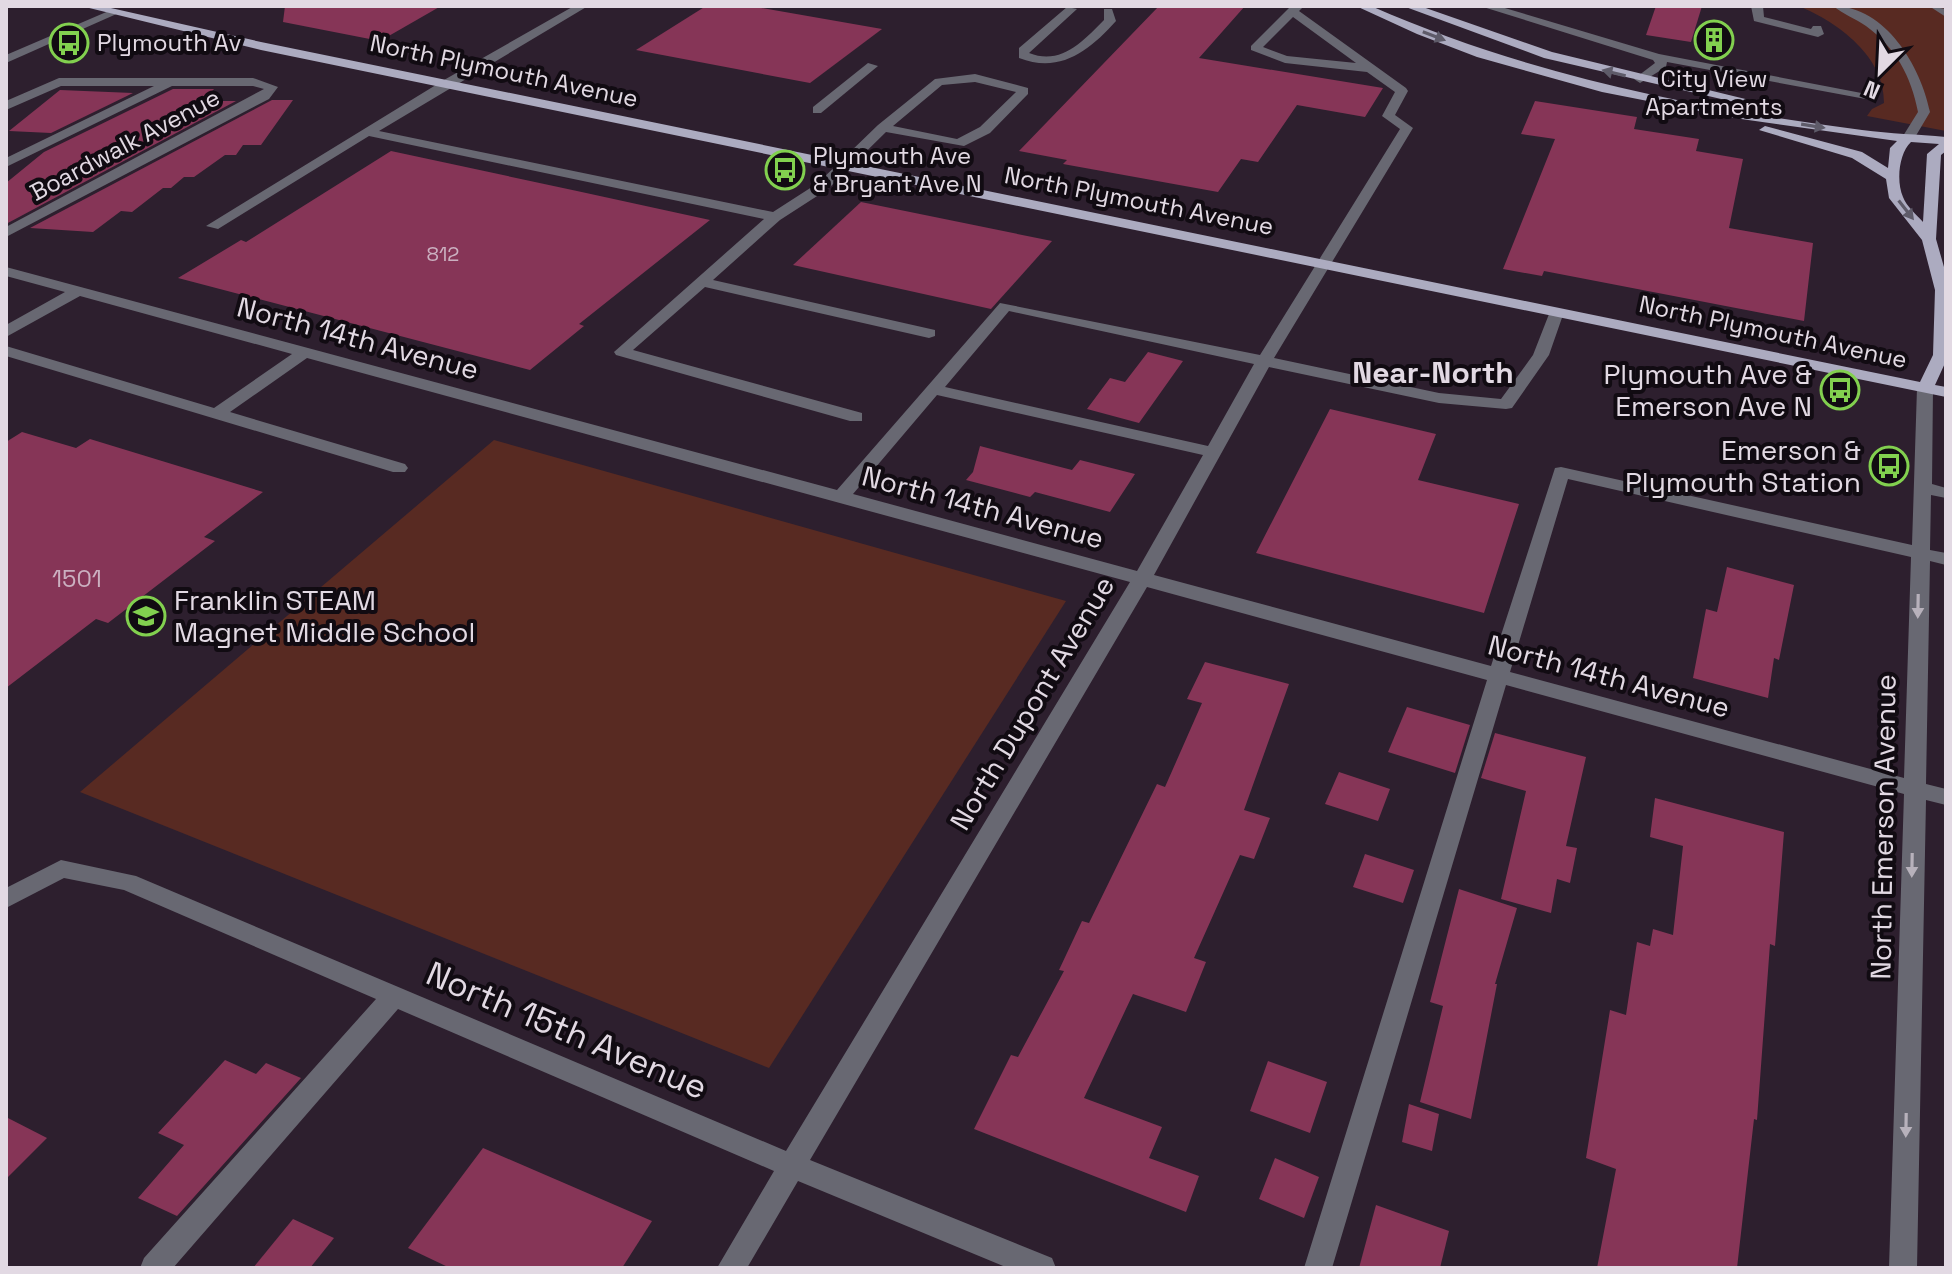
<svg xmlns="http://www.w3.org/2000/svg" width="1952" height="1274" font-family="'Space Grotesk',sans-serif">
<rect width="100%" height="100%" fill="#2d1f2e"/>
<g fill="#582a22">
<path d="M1799 6H1946V131L1867 116 1872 109 1884 103C1885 57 1839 23 1799 6Z"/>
<polygon points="494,440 1066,601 769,1068 80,792"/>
</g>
<g fill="#863557">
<polygon points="285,6 441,6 380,41 283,22"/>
<polygon points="706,6 750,6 882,29 810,83 636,50"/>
<polygon points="1159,6 1245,6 1199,58 1383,88 1365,117 1297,105 1258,162 1241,159 1218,192 1063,164 1067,160 1019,151"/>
<polygon points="1656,6 1702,6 1691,42 1646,35"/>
<polygon points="173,89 214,89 204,101 236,101 6,224 6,183 44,152"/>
<polygon points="60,90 133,93 51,133 9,131"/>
<polygon points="272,100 293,100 261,145 243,145 236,155 225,155 194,177 184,177 171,188 163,188 132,212 121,211 93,232 30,228"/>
<polygon points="1535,101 1637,117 1634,129 1699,139 1696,151 1743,159 1729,228 1813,243 1804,321 1544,271 1542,276 1503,269 1555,139 1521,134"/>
<polygon points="391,151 577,191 710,220 579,324 584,326 530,370 178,278 241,240 246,242"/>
<polygon points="861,202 1052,241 991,309 793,265"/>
<polygon points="1148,352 1183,361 1139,423 1087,409 1110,378 1125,382"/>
<polygon points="1330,409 1436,434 1418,480 1519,504 1484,613 1256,553"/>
<polygon points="22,432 76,448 90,439 263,492 204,537 215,541 108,623 96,619 6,688 6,442"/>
<polygon points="980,446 1072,470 1080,460 1135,474 1110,512 1035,492 1030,497 966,480 973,472"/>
<polygon points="1727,567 1794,585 1779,660 1774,658 1768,698 1693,678 1706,609 1717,612"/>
<polygon points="1205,662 1289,684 1244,810 1270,818 1254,859 1240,855 1194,958 1206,962 1186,1012 1133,994 1084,1098 1162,1127 1149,1158 1199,1176 1186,1212 974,1129 1011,1055 1018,1057 1064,971 1059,970 1082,921 1089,923 1157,784 1165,787 1202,703 1187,699"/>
<polygon points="1407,707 1470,725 1455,773 1388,752"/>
<polygon points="1495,733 1586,757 1566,846 1577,848 1570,883 1557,879 1551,913 1501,899 1526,791 1481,778"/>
<polygon points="1339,772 1390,789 1378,821 1325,804"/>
<polygon points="1655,798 1784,832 1775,946 1770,944 1757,1120 1754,1119 1737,1268 1597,1268 1616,1169 1586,1158 1610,1010 1626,1015 1637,942 1650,946 1653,929 1673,935 1683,846 1650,837"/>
<polygon points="1365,854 1414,870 1403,903 1353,887"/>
<polygon points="1459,889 1517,908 1495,984 1497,984 1471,1119 1420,1102 1443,1006 1430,1002"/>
<polygon points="225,1060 256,1074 266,1063 301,1078 177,1216 138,1198 184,1145 158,1133"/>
<polygon points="1268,1061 1327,1082 1310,1133 1250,1111"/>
<polygon points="1409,1104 1439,1114 1432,1151 1402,1142"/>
<polygon points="6,1117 47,1138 6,1179"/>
<polygon points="483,1148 652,1221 622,1268 450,1268 408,1248"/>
<polygon points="1275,1158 1319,1177 1304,1218 1259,1199"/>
<polygon points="1376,1205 1449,1231 1440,1268 1359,1268"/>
<polygon points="293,1219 334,1238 310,1268 253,1268"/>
</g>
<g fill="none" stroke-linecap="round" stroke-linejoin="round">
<g fill="#686872" fill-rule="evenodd">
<path d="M574 6H588L379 131 773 212 818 183 878 125 935 79 975 74 1028 88V94L990 133 964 146 886 132 828 189 780 220 713 280 935 330V336L929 338 705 287 633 350 862 413V421H850L616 355 614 352 764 219 369 136 218 229 206 226 444 80ZM975 82 1016 92 980 127 957 139 893 126 942 85Z"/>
<path d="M1291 6H1304L1299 11 1406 88 1408 91 1395 115 1413 128 1274 358 1439 393 1501 399 1533 355 1551 309H1561L1564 312 1549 355 1512 408 1506 409 1439 403 1269 367 1154 575 1491 666 1555 468 1561 467 1912 545 1917 388 1925 383 1933 388 1932 484 1946 488V498L1931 495 1930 550 1946 553V565L1930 561 1926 784 1946 789V805L1926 800 1917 1268H1889L1904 794 1506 685 1332 1268H1304L1487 680 1147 587 810 1160 1052 1258 1056 1268H1008L798 1181 747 1268H717L774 1171 398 1009 173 1268H140L144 1258 376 999 124 890 64 878 6 908V888L61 860 136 876 786 1151 1130 582 307 358 230 412 405 464 408 468 405 472H393L6 356V346L214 408 292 354 80 296 6 337V325L65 292 6 276V267L837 490 1000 303 1260 355 1400 129 1382 116 1395 92 1367 72 1285 63 1251 50V46ZM1293 17 1356 63 1287 56 1263 47ZM1009 311 1254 364 1208 446 945 387ZM937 395 1203 455 1137 571 853 494ZM1568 479 1911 557 1904 778 1510 672Z"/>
<polygon points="1480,6 1498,6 1659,54 1877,96 1871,100 1667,62 1666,67 1640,83 1634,79 1655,63 1653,60"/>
<polygon points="1751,6 1763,6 1764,17 1811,29 1813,26 1821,26 1824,34 1818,37 1754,21"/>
<path d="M1833 6C1886 6 1921 67 1930 112L1914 139 1903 136 1918 112C1911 76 1896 48 1866 26 1856 19 1843 14 1833 6Z"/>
<polygon points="1929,6 1946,9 1946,17"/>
<path d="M1067 7 1077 9 1029 53C1061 66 1083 41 1104 20V9H1112L1116 21C1089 51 1060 74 1019 58V48Z"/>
<polygon points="111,10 121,12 6,63 6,55"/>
<polygon points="868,63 878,66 821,113 813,113 813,107"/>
<polygon points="253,78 278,87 269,99 6,237 6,227 264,89 253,86 172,86 6,167 6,158 154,86 61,86 6,110 6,101 59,78"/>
</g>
<g fill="#acabc0" fill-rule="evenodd">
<path d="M81 6H102L261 42 1920 382 1933 355 1935 290 1922 240 1889 198 1886 179 1852 158 1759 130 1765 126 1862 152 1888 168 1890 148 1897 141 1734 118 1602 92 1477 57 1417 34 1356 6H1371C1528 75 1693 108 1862 130 1891 134 1917 134 1946 137V151L1941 155 1936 239 1946 274V361L1935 385 1946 387V397L261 50ZM1911 142 1939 144 1927 154 1923 222C1917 215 1906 206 1903 197 1896 181 1899 153 1911 142Z"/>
<polygon points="1403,6 1420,6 1552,52 1766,104 1760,108 1544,58"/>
</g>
</g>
<defs><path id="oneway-solid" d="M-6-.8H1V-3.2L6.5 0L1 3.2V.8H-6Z" transform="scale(2)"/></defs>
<g fill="#5e5b69">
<use href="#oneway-solid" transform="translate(1434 36) rotate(21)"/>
<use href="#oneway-solid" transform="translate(1614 73) rotate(-166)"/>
<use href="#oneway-solid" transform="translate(1813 126) rotate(9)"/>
<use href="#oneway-solid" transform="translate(1906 210) rotate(52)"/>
</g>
<g fill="#b7b1bb">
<use href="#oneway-solid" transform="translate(1918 606) rotate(91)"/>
<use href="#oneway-solid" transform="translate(1912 865) rotate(91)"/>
<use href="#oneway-solid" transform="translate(1906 1125) rotate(91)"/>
</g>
<defs>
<g id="building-ring" transform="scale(2)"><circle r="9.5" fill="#110b12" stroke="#82d04f" stroke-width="1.5"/><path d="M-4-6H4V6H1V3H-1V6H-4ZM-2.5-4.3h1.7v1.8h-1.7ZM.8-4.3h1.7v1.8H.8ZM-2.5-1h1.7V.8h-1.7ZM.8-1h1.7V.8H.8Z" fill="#82d04f"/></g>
<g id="bus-ring" transform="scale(2)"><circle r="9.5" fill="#110b12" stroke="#82d04f" stroke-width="1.5"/><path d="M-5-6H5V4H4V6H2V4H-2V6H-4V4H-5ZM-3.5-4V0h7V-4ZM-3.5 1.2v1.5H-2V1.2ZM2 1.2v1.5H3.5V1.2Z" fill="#82d04f"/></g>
<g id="school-ring" transform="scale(2)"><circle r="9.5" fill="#110b12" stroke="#82d04f" stroke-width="1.5"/><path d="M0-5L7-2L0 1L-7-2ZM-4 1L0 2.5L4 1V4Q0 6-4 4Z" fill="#82d04f"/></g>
</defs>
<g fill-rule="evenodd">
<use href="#building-ring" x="1714" y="40"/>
<use href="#bus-ring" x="69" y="43"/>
<use href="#bus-ring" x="785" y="170"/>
<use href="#bus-ring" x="1840" y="390"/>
<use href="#bus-ring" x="1889" y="466"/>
<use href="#school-ring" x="146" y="616"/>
</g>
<g text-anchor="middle" stroke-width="8" stroke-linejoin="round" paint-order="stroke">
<g font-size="20" fill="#cbb0c0">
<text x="443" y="261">812</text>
</g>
<g font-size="24" fill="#e2d9e3" stroke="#110b12" text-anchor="start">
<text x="97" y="51">Plymouth Av</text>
<text x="1714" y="87" text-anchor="middle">City View<tspan x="1714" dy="28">Apartments</tspan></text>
<text x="813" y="164">Plymouth Ave<tspan x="813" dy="28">&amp; Bryant Ave N</tspan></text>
</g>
<g font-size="24" fill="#e2d9e3" stroke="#110b12">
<text transform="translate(504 71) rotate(12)" y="8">North Plymouth Avenue</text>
<text transform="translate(125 145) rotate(-28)" y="8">Boardwalk Avenue</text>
<text transform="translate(1139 201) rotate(11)" y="8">North Plymouth Avenue</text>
<text transform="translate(1773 332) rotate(12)" y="8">North Plymouth Avenue</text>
</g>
<g font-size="24" fill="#cbb0c0">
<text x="77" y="587">1501</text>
</g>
<g font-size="28" fill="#e2d9e3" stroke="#110b12">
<text transform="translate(358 338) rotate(15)" y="10">North 14th Avenue</text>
<text transform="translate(983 507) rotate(15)" y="10">North 14th Avenue</text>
<text transform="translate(1609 676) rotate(15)" y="10">North 14th Avenue</text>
<text transform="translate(1032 703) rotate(-59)" y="10">North Dupont Avenue</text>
<text transform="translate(1883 827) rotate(-89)" y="10">North Emerson Avenue</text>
</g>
<g font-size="28" fill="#e2d9e3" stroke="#110b12" text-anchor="end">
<text x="1812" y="384">Plymouth Ave &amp;<tspan x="1812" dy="32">Emerson Ave N</tspan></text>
<text x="1861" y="460">Emerson &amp;<tspan x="1861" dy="32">Plymouth Station</tspan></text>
<text x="174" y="610" text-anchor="start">Franklin STEAM<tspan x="174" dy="32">Magnet Middle School</tspan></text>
</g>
<g font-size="30" font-weight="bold" fill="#e2d9e3" stroke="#110b12">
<text x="1433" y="383">Near-North</text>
</g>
<g font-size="34" fill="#e2d9e3" stroke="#110b12">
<text transform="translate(567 1030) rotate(23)" y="12">North 15th Avenue</text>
</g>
</g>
<rect width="1952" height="1274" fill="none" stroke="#e2d9e3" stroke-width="16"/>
<g transform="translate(1880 72) rotate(204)" stroke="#110b12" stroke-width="6" paint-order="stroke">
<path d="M0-6L14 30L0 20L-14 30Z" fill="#e2d9e3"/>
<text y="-12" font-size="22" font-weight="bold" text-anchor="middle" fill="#e2d9e3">N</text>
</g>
</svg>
